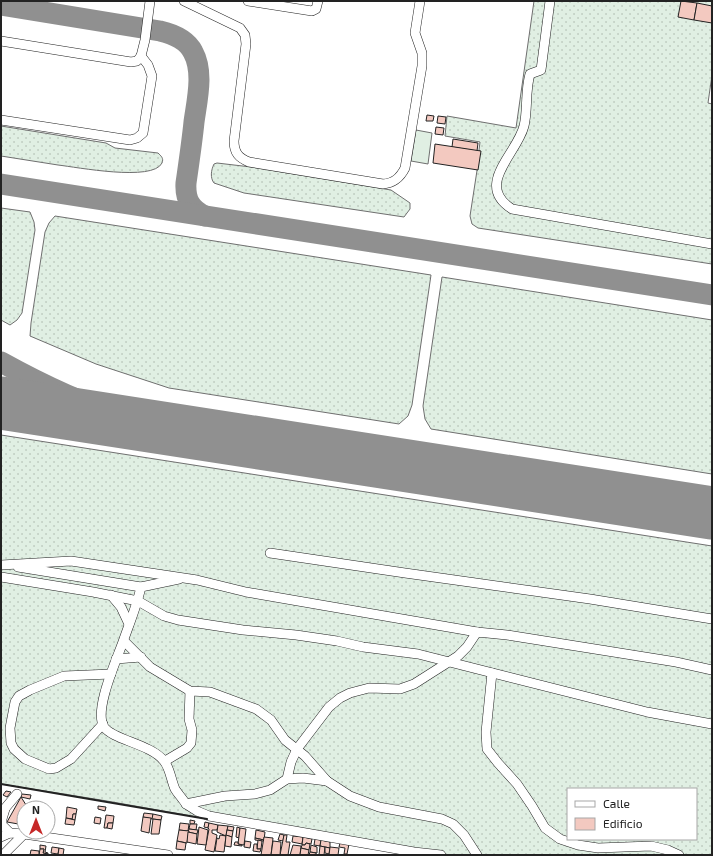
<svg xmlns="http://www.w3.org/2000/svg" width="713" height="856" font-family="'Exo 2',sans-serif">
<defs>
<pattern id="grass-dots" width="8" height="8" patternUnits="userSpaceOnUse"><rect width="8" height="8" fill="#e0efe3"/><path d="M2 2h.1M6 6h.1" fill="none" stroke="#c0cdc2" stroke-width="1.8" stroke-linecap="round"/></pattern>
</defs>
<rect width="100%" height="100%" fill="#fff"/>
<g fill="url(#grass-dots)" stroke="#6f6f6f" fill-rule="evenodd">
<polygon points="534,1 712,1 712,75 708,103 712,104 712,264 478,228 472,224 470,216 480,151 479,150 480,142 445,136 447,116 516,128"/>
<path d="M1 126 106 143 115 148 158 153C161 156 164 158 162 163 153 182 76 167 58 165 39 162 20 159 1 156Z"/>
<path d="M217 163 251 167 391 190 410 203V209L404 217 244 193 214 183C210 178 211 170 214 164Z"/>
<polygon points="1,208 30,212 34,222 35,230 22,313 17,320 10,325 1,320"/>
<polygon points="55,216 431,275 412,405 408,416 399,424 169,388 96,364 30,336 31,323 45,232 49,223"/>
<polygon points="442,277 712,320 712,474 431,429 425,419 423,406"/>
<path d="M1 435 712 546V855H413L101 800 1 784ZM568 789H696V839H568Z"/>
</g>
<polygon fill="#e0efe3" stroke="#6f6f6f" points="416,130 432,133 428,164 411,161"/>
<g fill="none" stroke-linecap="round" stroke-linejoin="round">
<g stroke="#909090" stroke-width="21">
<path d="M1 5 160 31C173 34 187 40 193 52 204 72 197 100 194 122 192 142 189 162 186 183 185 199 190 209 205 216"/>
<polyline points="1,184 712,295"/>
<path d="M1 362C39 383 79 403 121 415 148 423 176 428 204 434"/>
</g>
<polyline stroke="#909090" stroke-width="53" points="1,403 712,513"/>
</g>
<g fill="#f3c9c0" stroke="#222">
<polygon points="681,1 697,3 694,20 678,17"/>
<polygon points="697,3 712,6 712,23 694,20"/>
<polygon points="427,115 434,116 433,121 426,121"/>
<polygon points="438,116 446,117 445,124 437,123"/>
<polygon points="436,127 444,128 443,135 435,134"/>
<polygon points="453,139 478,143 477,151 452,147"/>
<polygon points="435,144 481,151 478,170 433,163"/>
<polygon points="6,791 11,792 7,797 3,795"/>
<polygon points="22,794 31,795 30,799 21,797"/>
<polygon points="21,797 28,808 24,808 24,825 7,822"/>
<polygon points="29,804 39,806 38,808 29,808"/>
<polygon points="39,804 44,805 44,808 38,808"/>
<polygon points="98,806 106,807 105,811 98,809"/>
<polygon points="67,807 77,809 76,814 73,814 73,819 66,818"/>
<polygon points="144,813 153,814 152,819 143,817"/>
<polygon points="73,814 76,814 75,820 72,820"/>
<polygon points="153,814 162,816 161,820 152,819"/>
<polygon points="106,815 114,816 113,823 108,823 107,828 104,828"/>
<polygon points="95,817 101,818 100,824 94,823"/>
<polygon points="143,817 151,818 149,833 141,831"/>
<polygon points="66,818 75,820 74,825 65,824"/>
<polygon points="153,819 161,820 159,834 151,834"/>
<polygon points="190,820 195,821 194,824 190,824"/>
<polygon points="205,822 209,823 208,828 204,827"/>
<polygon points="108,823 113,823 112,829 107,828"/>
<polygon points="180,823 189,824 188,831 179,830"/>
<polygon points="209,823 218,825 217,830 212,830 212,833 217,835 214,852 205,850 209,829 208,828"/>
<polygon points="190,824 197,824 196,830 189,829"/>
<polygon points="218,825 228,826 226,836 217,832"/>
<polygon points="228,826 234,827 233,831 227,830"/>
<polygon points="199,827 208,830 206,845 197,844"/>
<polygon points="237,827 240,828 239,838 236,837"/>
<polygon points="240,828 246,829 244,845 238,844"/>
<polygon points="189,829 198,830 197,834 188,832"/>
<polygon points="179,830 189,831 187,843 177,841"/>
<polygon points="227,830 233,831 232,837 226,835"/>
<polygon points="256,830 265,832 264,840 255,838"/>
<polygon points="188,832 197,834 196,844 187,842"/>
<polygon points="280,834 284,835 283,841 278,840"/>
<polygon points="220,835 226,836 224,852 215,851 217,838 219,839"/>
<polygon points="226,835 232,837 231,847 225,846"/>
<polygon points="284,835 287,835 286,842 290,842 288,855 280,855"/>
<polygon points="293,836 303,837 302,844 292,842"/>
<polygon points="264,837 273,838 271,855 261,855"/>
<polygon points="303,837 312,839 311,844 306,843 305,845 302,845"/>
<polygon points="255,838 264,840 263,841 255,840"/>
<polygon points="315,839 321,840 320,846 314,845"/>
<polygon points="258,840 262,841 261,849 257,849"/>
<polygon points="321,840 330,842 330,848 320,846"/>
<polygon points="177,841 186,843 185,850 176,849"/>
<polygon points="245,841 251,842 250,848 244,847"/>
<polygon points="273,841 281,842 280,855 271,855"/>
<polygon points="235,842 238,842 238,844 242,845 242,846 234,845"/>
<polygon points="306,843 310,844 309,850 301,848 302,845 305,845"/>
<polygon points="340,843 349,844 347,854 344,854 345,848 339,847"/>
<polygon points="254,844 257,844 257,849 261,849 260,852 253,851"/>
<polygon points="40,845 46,846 45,852 48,853 48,854 43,853 44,849 40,849"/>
<polygon points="293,845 301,846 300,855 290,855"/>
<polygon points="311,845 317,847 317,853 310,852"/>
<polygon points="320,846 325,847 324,855 319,855"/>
<polygon points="52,847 59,848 58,854 51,853"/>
<polygon points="325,847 330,848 329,854 325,853"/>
<polygon points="330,847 339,848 338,855 329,855"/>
<polygon points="59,848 64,849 63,855 58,855"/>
<polygon points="301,848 309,850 308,855 300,855"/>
<polygon points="40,849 44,849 43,853 48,854 48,855 39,855"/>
<polygon points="31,850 39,851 39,855 30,855"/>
<polygon points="310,852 316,853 316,855 309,855"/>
</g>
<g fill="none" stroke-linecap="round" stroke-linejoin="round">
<g stroke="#222" stroke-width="10">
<g id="minor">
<path d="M184 1 240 28 245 35 246 44 234 141C234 153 239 158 249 162L383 184C394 183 400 178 405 168L422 66V53L415 33 420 1"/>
<polyline points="248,1 312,11 316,9 318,1"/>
<path d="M550 1 541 70 530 74C525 91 528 110 524 126 517 154 474 185 512 209L712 244"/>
<polyline points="1,41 131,62 137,61 141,56"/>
<polyline points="1,120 130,140 137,138 143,133 152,76 148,65 141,56 145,40 150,1"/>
<polyline points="270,553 405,573 590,599 712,619"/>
<polyline points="1,565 71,561 197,580 246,592 477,632"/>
<polyline points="18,567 141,587"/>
<polyline points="1,577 93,592 138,601 164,616 178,620 243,630 296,635 337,641 363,647 418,654 647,712 712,724"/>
<path d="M179 579 141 587C137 605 130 622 124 639 118 657 93 710 104 727 113 740 151 744 164 761 170 768 171 780 175 789 178 794 183 799 186 804L225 796 255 794 270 790 287 779 303 778 327 781"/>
<polyline points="111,595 121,607 129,624"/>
<polyline points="124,641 150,667 190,691 210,692 256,709 271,720 285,740 305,756 327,781 350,796 379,807 442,819 453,824 464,835 477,855"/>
<polyline points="116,659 141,657"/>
<polyline points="492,673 486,732 487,749 498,763 517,784 532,806 545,828 560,839 578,845 598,848 651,846 668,850 679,855"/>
<polyline points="103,724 71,759 56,768 49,769 25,759 14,749 11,743 10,728 15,702 19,696 30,690 64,676 111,674"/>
<polyline points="165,761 187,748 191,743 192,730 189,719 190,691"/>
<polyline points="287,779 291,762 297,749 329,707 340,698 350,693 369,688 400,689 414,684 458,656 467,647 477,632 507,635 676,662 712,670"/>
<polyline points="186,804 197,811 209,816 414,852 441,855"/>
<polyline points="5,809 2,819 2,825 10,833"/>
<polyline points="1,813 17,794"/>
<polyline points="1,837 10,833 24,834 168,855"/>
<polyline points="3,855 24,834"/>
</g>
</g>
<use href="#minor" stroke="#fff" stroke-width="9"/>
<polyline stroke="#222" stroke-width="2" points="1,784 207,819"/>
</g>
<rect width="713" height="856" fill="none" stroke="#222222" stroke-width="4"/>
<rect x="567" y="788" width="130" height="52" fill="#ffffff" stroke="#a7a7a7"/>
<rect x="575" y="801" width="20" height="6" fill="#ffffff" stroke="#a7a7a7"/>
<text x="603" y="808" font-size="12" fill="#222222">Calle</text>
<rect x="575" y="818" width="20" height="12" fill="#f3c9c0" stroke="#a7a7a7"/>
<text x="603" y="828" font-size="12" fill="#222222">Edificio</text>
<g transform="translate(36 820)"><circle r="19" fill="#ffffff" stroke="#a7a7a7"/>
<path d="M0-3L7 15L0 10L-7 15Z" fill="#c62828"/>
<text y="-6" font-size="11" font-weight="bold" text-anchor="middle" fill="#222222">N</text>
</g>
</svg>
